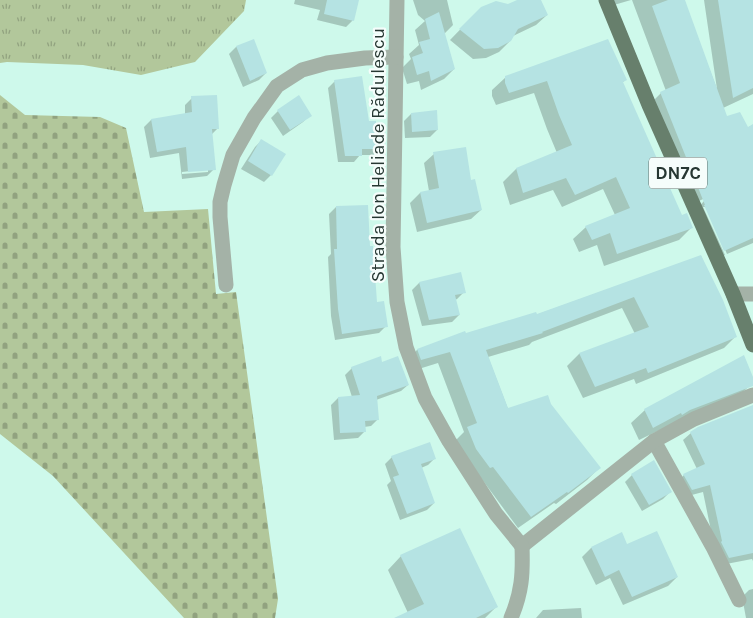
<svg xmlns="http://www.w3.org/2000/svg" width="753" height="618" font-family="Karla,sans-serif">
<defs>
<pattern id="grass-tufts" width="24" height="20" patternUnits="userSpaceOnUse" patternTransform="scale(1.25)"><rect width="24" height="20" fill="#b2c79b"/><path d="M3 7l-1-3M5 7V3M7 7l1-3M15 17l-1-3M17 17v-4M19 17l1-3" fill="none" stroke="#91a27f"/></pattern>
<pattern id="cemetery-stones" width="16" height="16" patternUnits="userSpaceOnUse" patternTransform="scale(1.25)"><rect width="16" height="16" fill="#b2c79b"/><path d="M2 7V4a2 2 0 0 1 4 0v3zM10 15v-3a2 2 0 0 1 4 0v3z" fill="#91a27f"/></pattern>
</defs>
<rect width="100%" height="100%" fill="#cef9eb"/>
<polygon fill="url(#grass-tufts)" points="0,0 246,0 244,11 195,62 141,75 83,65 7,62 0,63"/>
<polygon fill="url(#cemetery-stones)" points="0,95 25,115 100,117 126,128 144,212 208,209 216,294 236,292 278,599 275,618 184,618 53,476 0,434"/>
<g fill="#0003" fill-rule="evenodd">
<polygon points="295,0 358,0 353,20 346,27 317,20 320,10 294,4"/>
<polygon points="413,0 447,0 453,25 444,34 454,69 444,79 421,90 419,81 407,84 402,68 411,59 409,54 419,45 415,30 425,21 418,15"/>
<polygon points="520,0 540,0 547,15 536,25 513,36 510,41 499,52 486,58 473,59 450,40 481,8 508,5"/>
<polygon points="605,0 631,0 607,7"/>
<polygon points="632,0 683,0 717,89 704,0 753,0 753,94 723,108 726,117 747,128 753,125 753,176 688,206 648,106 661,93 666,91"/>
<polygon points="253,41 266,73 259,80 243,87 229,54 236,47"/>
<polygon points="506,77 625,80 622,83 681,216 692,227 679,240 604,266 597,245 579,252 573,239 586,227 615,215 603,189 562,207 553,190 510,205 503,182 516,169 557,153 547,129 534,93 496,105 492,96 492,90"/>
<polygon points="335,81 368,122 381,148 373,155 360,155 354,162 338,162 328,88"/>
<path d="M192 98 218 128 211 135 214 169 207 176 182 179 179 153 150 158 144 127 151 120 185 114V105ZM208 169V172L182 174V172Z"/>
<polygon points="278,111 310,115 303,122 283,136 271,118"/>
<polygon points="411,114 437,130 430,137 405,138 404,121"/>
<polygon points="262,140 271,175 264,182 241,169 255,147"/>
<polygon points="434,154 470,182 481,210 471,219 417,232 410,203 420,193 429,191 424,163"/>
<polygon points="753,191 753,243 727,254 706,207 703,207 725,255 714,260 695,211 704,201"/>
<polygon points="336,207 369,248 376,304 386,326 379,333 335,340 331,316 328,257 331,254 329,214"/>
<polygon points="701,256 736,336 724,348 636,384 634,379 583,398 567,366 579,354 635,334 622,308 532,342 529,345 488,357 508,409 599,468 587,480 556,504 554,503 518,528 481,478 456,440 464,432 438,363 409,372 405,362 417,350 465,335 536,315"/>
<polygon points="460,274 464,292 457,299 455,300 459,315 452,322 422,326 412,290 419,283"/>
<polygon points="352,368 408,385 401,391 376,400 378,419 371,426 364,427 365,431 358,438 334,440 331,405 338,398 352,397 345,375"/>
<polygon points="753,380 753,382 740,395 668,426 639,440 631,423 645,410"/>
<polygon points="753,406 753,561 752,559 721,565 715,550 703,492 684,497 676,483 684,475 697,469 683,440 691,433"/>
<polygon points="392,457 435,458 428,465 421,468 434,503 427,510 400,520 387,485 391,481 385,464"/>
<polygon points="632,475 670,492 663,499 642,511 625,482"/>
<polygon points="627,545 677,577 668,586 623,605 610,578 596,585 582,557 591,548"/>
<polygon points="401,556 497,606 485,618 397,618 408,613 388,570"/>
<polygon points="753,589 753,618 746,618 742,597 749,590"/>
<polygon points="581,608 582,618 536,618 543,610"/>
</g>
<g fill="#b5e3e3">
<polygon points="327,0 359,0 354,21 324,14"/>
<polygon points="517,0 541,0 548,15 518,29 511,41 498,48 484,49 459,29 481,7 496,1 508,4"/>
<polygon points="668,0 685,0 727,116 740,112 748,127 753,124 753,238 724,251 704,205 705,205 660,92 680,83 652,6"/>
<polygon points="718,0 753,0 753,88 733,98"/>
<polygon points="439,12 455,69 431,81 429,71 417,75 412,57 423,53 419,42 430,39 425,19"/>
<polygon points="254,39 267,73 250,81 236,46"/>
<polygon points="608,39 627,80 623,82 682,215 687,213 693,228 617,254 610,233 592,240 585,226 630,208 616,177 575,195 566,178 523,193 516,168 572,145 559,115 547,81 509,93 505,83 505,76"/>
<polygon points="362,76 369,121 376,121 376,126 382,126 382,149 362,149 362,156 345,156 334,80"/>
<polygon points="217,95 219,129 212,129 216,170 188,172 186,147 157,152 151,119 192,112 191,96"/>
<polygon points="299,95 312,116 290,130 277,110"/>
<polygon points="437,110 438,130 412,132 411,113"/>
<polygon points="261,139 286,154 272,176 248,161"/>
<polygon points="466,147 471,180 475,179 482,210 427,223 420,192 439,188 433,152"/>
<polygon points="368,205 370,246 373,246 377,302 384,301 388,327 342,334 338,309 334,249 337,249 336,206"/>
<polygon points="701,255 723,300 737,337 648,373 646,368 595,387 579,353 649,327 634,297 542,332 543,333 486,350 508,408 548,395 551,404 601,468 568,493 567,492 531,517 493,467 490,468 476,449 467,427 477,423 450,352 421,360 417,349 465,331 466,333 536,312 537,314"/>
<polygon points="461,272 466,293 455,295 460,315 429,320 419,282"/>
<polygon points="744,355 753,377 753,386 690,410 682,415 681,413 653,428 644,409"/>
<polygon points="381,356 382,362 398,356 409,385 377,396 379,420 365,421 366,432 340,433 338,397 360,395 351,367"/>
<polygon points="753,405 753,553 729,558 721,542 722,541 710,485 692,490 683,474 705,464 690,432 698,427"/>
<polygon points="430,442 436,459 421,464 435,503 407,514 393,477 399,475 391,456"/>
<polygon points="654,460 672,492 649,505 631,474"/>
<polygon points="460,528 498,607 476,618 394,618 424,604 400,555"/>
<polygon points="657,531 678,577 632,597 619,570 605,577 591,547 622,532 627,544"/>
</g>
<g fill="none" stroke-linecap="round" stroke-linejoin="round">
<g stroke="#a4b2a7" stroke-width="15">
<polyline points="397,0 393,247 397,302 406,347 425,398 449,441 496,514 522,546"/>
<polyline points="226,285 220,217 220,202 224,185 233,155 254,118 277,86 302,70 327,63 365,58 396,57"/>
<polyline points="733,294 753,294"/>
<polyline points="654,441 713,547 739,600"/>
<polyline points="522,546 654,441 694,419 753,395"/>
<path d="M511 618C522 592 523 574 522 546"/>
</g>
<polyline stroke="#677f6c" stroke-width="15" points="606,0 649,105 733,294 753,345"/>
</g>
<g text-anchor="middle" stroke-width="4.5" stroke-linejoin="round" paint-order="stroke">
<rect fill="#f5fdfb" stroke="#64726e" stroke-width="1" x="649" y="157.5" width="58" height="31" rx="4"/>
<g font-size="18" font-weight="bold" fill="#263732">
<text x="678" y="179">DN7C</text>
</g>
<g font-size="19" fill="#263732" stroke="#f5fdfb">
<text transform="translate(377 155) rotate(-90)" y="7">Strada Ion Heliade Rădulescu</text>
</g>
</g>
</svg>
